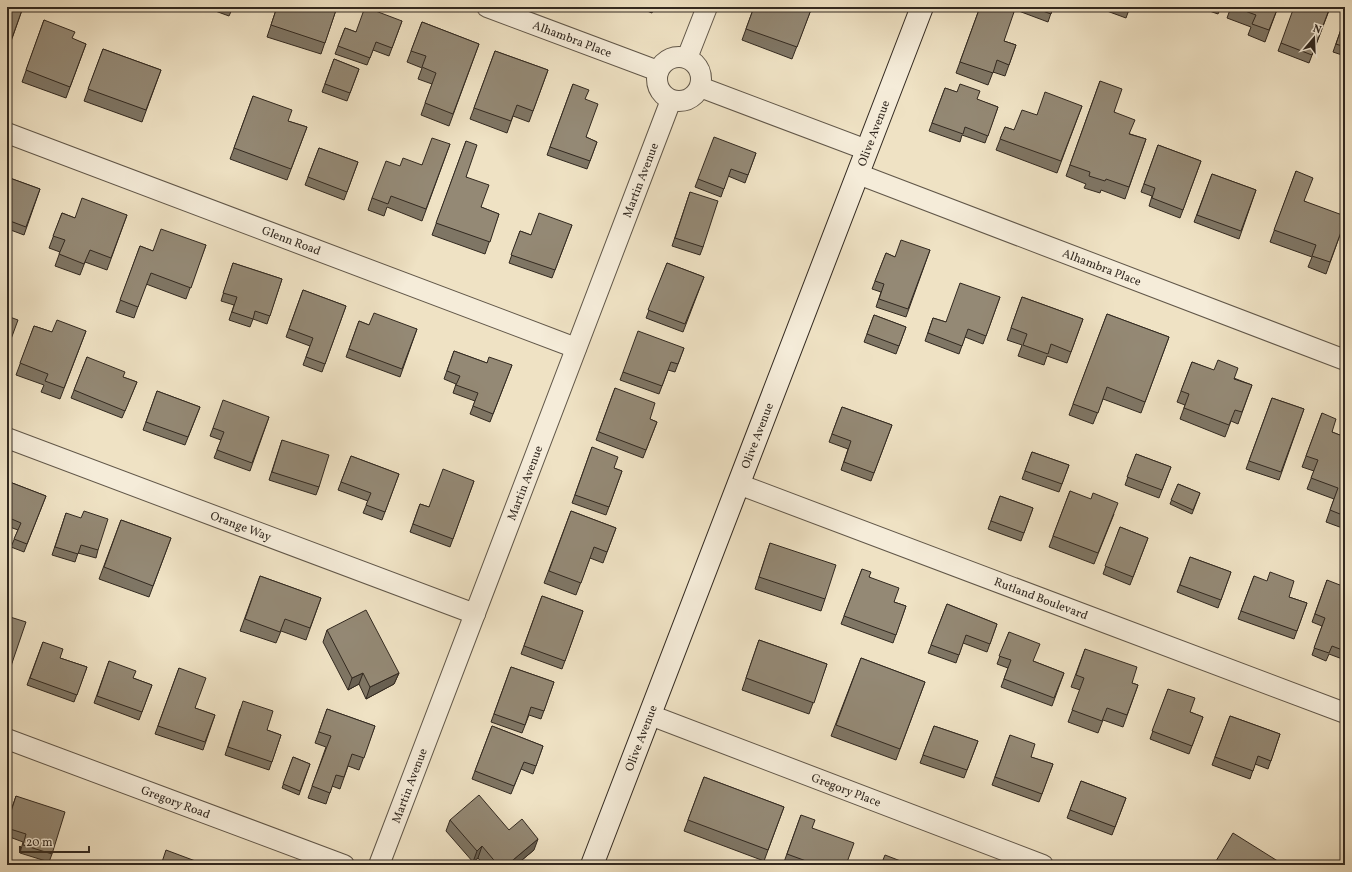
<svg xmlns="http://www.w3.org/2000/svg" width="1352" height="872" font-family="Vollkorn,serif">
<rect width="100%" height="100%" fill="#efe2c4"/>
<filter id="stains"><feTurbulence type="fractalNoise" baseFrequency=".005" numOctaves="4"/><feColorMatrix values="0 0 0 0 .2 0 0 0 0 .09 0 0 0 0 .02 0 0 0 .5 -.17"/></filter>
<radialGradient id="worn" r=".72"><stop offset=".6" stop-color="#630" stop-opacity="0"/><stop offset="1" stop-color="#630" stop-opacity=".3"/></radialGradient>
<g fill="none" stroke-linecap="round" stroke-linejoin="round">
<g stroke="#615749" stroke-width="22">
<g id="street">
<path id="s1" d="M487 7 658 71"/>
<circle cx="679" cy="79" r="22"/>
<polyline points="687,58 707,7"/>
<polyline points="700,87 867,150"/>
<path id="s2" d="M7 133 576 348"/>
<path id="s3" d="M858 174 1345 360"/>
<path id="s4" d="M7 438 475 614"/>
<path id="s5" d="M738 484 1345 713"/>
<path id="s6" d="M650 715 1043 865"/>
<path id="s7" d="M7 739 344 865"/>
<path id="s8" d="M379 865 671 100"/>
</g>
</g>
<g stroke="#322920" stroke-width="24">
<g id="secondary">
<path id="s9" d="M592 865 922 7"/>
</g>
</g>
<use href="#street" stroke="#f5ecd9" stroke-width="20"/>
<use href="#secondary" stroke="#f5ecd9" stroke-width="22"/>
</g>
<g fill="#7f7665" stroke="#322920">
<polygon points="7,7 22,10 8,50 7,50"/>
<polygon points="166,7 179,7 177,11"/>
<polygon points="207,7 233,7 229,16 207,8"/>
<polygon points="252,7 259,7 258,9"/>
<polygon points="277,7 337,7 321,54 267,37"/>
<polygon points="637,7 654,7 652,13"/>
<polygon points="754,7 812,7 792,59 742,40"/>
<polygon points="980,7 1004,41 1016,45 1005,76 993,72 988,85 956,73"/>
<polygon points="1008,7 1053,7 1048,22"/>
<polygon points="1096,7 1130,7 1126,18"/>
<polygon points="1198,7 1221,7 1218,14"/>
<polygon points="1231,7 1278,7 1265,42 1248,35 1251,27 1227,18"/>
<polygon points="1330,8 1309,63 1278,51 1281,43"/>
<polygon points="1345,18 1345,56 1333,52"/>
<polygon points="44,20 72,39 86,44 66,98 22,82"/>
<polygon points="402,21 389,56 373,50 367,65 335,54 345,28 356,32"/>
<polygon points="422,22 479,44 449,126 421,115 432,84 418,79 422,68 407,62"/>
<polygon points="103,49 161,70 142,122 84,101"/>
<polygon points="495,51 548,70 529,122 513,116 507,133 470,119"/>
<polygon points="334,59 359,69 347,101 322,92"/>
<polygon points="1100,81 1114,112 1130,134 1146,139 1125,199 1101,190 1100,193 1084,188 1086,184 1066,176"/>
<polygon points="573,84 585,99 586,137 597,142 587,169 547,155"/>
<polygon points="945,88 998,107 985,143 962,135 960,142 929,131"/>
<polygon points="253,96 288,121 307,127 287,180 230,159"/>
<polygon points="1082,106 1057,173 996,150 1005,127 1014,130 1037,115"/>
<polygon points="466,141 466,177 481,207 499,214 485,254 432,235"/>
<polygon points="450,144 422,221 387,207 384,216 368,210 372,198 400,166 422,165"/>
<polygon points="1158,145 1201,161 1180,218 1149,206 1152,196 1141,192"/>
<polygon points="319,148 358,162 344,200 305,185"/>
<polygon points="756,153 745,183 728,176 721,197 695,187 698,179"/>
<polygon points="1296,171 1304,201 1345,221 1326,274 1308,267 1312,257 1270,242"/>
<polygon points="1212,174 1256,190 1239,239 1194,222"/>
<polygon points="7,177 40,189 24,235 8,229 7,230"/>
<polygon points="690,192 703,247 700,255 672,246"/>
<polygon points="62,213 75,218 127,215 107,270 85,262 80,275 55,266 60,252 49,248"/>
<polygon points="572,225 552,278 509,263 520,231 531,235"/>
<polygon points="206,245 186,299 146,284 134,318 116,312 140,246 153,251"/>
<polygon points="930,250 906,317 876,307 881,292 872,289 886,253 895,257"/>
<polygon points="233,263 282,279 267,324 253,319 250,327 229,320 234,305 221,301"/>
<polygon points="667,263 704,277 683,332 646,318"/>
<polygon points="1345,269 1345,279 1342,278"/>
<polygon points="303,290 346,306 322,372 303,365 310,346 286,337"/>
<polygon points="1000,297 983,344 965,337 959,354 925,341 933,318 946,322"/>
<polygon points="1022,297 1083,319 1067,363 1047,356 1044,365 1018,356 1022,345 1007,340"/>
<polygon points="1107,314 1169,337 1141,413 1103,399 1093,424 1069,415"/>
<polygon points="874,315 906,327 896,354 864,342"/>
<polygon points="359,321 369,325 417,329 400,377 346,357"/>
<polygon points="34,326 52,332 86,331 60,399 41,392 44,385 16,375"/>
<polygon points="684,348 675,372 668,370 659,394 620,380 623,372"/>
<polygon points="454,351 487,363 512,365 490,422 470,414 475,401 453,393 456,384 444,379"/>
<polygon points="87,357 123,377 137,382 122,418 71,398"/>
<polygon points="1192,362 1252,385 1238,424 1231,421 1225,437 1180,419 1185,405 1177,402"/>
<polygon points="615,388 650,419 657,422 643,458 596,440"/>
<polygon points="157,391 200,407 185,445 143,430"/>
<polygon points="1272,398 1304,409 1279,480 1246,469"/>
<polygon points="842,407 892,425 871,481 841,470 848,449 829,442"/>
<polygon points="1322,413 1332,432 1345,437 1345,529 1326,522 1334,499 1307,489 1314,471 1302,467"/>
<polygon points="269,417 250,471 214,458 221,440 210,436 213,428"/>
<polygon points="282,440 319,487 316,495 269,480"/>
<polygon points="592,447 614,468 622,471 606,515 572,503"/>
<polygon points="1032,452 1069,465 1059,492 1022,479"/>
<polygon points="1136,454 1171,467 1159,498 1125,485"/>
<polygon points="351,456 399,474 382,520 363,513 368,501 338,490"/>
<polygon points="7,481 46,496 24,552 11,547 18,530 7,526"/>
<polygon points="474,481 450,547 410,532 420,504 429,507"/>
<polygon points="1178,484 1200,493 1192,514 1170,504"/>
<polygon points="1070,491 1114,514 1094,564 1049,547"/>
<polygon points="1000,496 1033,508 1021,541 988,529"/>
<polygon points="571,511 616,528 603,563 590,558 576,595 544,583"/>
<polygon points="66,513 98,550 96,558 78,553 75,562 52,555"/>
<polygon points="121,520 171,538 149,597 99,579"/>
<polygon points="1120,527 1148,538 1130,585 1103,574"/>
<polygon points="770,543 825,599 821,611 755,589"/>
<polygon points="1190,557 1231,572 1218,608 1177,592"/>
<polygon points="862,569 894,602 906,606 893,643 841,624"/>
<polygon points="260,576 321,598 306,640 281,631 276,643 240,631"/>
<polygon points="1254,576 1289,597 1307,603 1294,639 1238,619"/>
<polygon points="1327,580 1341,616 1345,618 1345,660 1329,654 1326,661 1312,655 1322,626 1312,622"/>
<polygon points="542,596 583,611 562,669 521,654"/>
<polygon points="947,604 997,624 987,652 963,643 956,663 928,653"/>
<polygon points="7,616 12,663 10,671 7,670"/>
<polygon points="327,630 399,673 394,684 366,699 359,684 348,690 323,642"/>
<polygon points="1009,632 1033,661 1064,673 1052,706 1001,687 1008,668 997,664"/>
<polygon points="759,640 827,664 809,714 742,690"/>
<polygon points="43,642 60,658 87,667 74,702 27,685"/>
<polygon points="1085,649 1132,683 1138,685 1123,727 1103,720 1098,733 1068,722 1080,690 1071,687"/>
<polygon points="861,658 925,682 896,760 831,736"/>
<polygon points="109,661 133,678 152,685 139,720 94,703"/>
<polygon points="511,667 554,682 541,719 529,715 522,733 491,722"/>
<polygon points="179,668 195,708 215,715 203,750 155,734"/>
<polygon points="1168,689 1190,712 1203,717 1189,754 1150,739"/>
<polygon points="240,709 267,730 281,735 269,770 225,755"/>
<polygon points="327,709 375,726 359,770 348,766 340,789 332,786 326,804 308,798 326,747 315,743"/>
<polygon points="1230,716 1280,734 1268,769 1255,764 1250,779 1212,765"/>
<polygon points="492,726 543,746 533,774 521,769 511,794 472,779"/>
<polygon points="934,726 978,741 964,778 920,763"/>
<polygon points="1010,735 1031,757 1053,764 1039,802 992,785"/>
<polygon points="293,757 310,764 299,795 282,788"/>
<polygon points="704,777 784,807 764,861 684,831"/>
<polygon points="1081,781 1126,798 1112,835 1067,818"/>
<polygon points="16,796 52,854 49,862 20,853 23,842 7,836 7,822"/>
<polygon points="801,815 812,828 846,865 793,865 784,862"/>
<polygon points="450,820 509,830 534,850 516,865 484,865 478,858 473,862 446,831"/>
<polygon points="1216,861 1284,865 1214,865"/>
</g>
<g fill="#686052" stroke="#322920">
<polygon points="363,673 359,684 348,690 352,678"/>
<polygon points="399,673 394,684 366,699 370,687"/>
<polygon points="538,839 534,850 516,865 507,865"/>
<polygon points="482,846 478,858 473,862 477,851"/>
</g>
<g fill="#948975" stroke="#322920">
<polygon points="7,7 13,7 22,10 12,38 7,37"/>
<polygon points="277,7 337,7 325,43 271,25"/>
<polygon points="365,7 402,21 392,48 376,42 370,58 338,46 345,28 356,32"/>
<polygon points="754,7 812,7 797,47 746,29"/>
<polygon points="980,7 1001,7 1014,12 1004,41 1016,45 1009,65 997,60 993,73 960,62"/>
<polygon points="1032,7 1053,7 1051,14"/>
<polygon points="1234,7 1278,7 1269,30 1252,24 1256,15"/>
<polygon points="1294,7 1330,7 1312,55 1281,43"/>
<polygon points="1345,18 1345,47 1336,44"/>
<polygon points="44,20 75,32 72,38 86,44 70,87 26,70"/>
<polygon points="422,22 479,44 453,114 425,103 436,73 422,67 426,56 411,51"/>
<polygon points="103,49 161,70 146,110 88,89"/>
<polygon points="495,51 548,70 533,111 517,105 511,121 474,108"/>
<polygon points="334,59 359,69 350,93 325,84"/>
<polygon points="1100,81 1122,89 1114,112 1135,120 1129,134 1146,139 1129,187 1106,179 1105,181 1089,176 1090,172 1070,165"/>
<polygon points="573,84 589,90 585,99 598,104 586,137 597,142 590,161 550,147"/>
<polygon points="960,84 980,91 977,99 998,107 988,136 965,127 963,134 932,123 945,88 957,92"/>
<polygon points="1045,92 1082,106 1061,161 1000,139 1005,127 1014,130 1022,110 1037,115"/>
<polygon points="253,96 292,110 288,121 307,127 291,169 234,148"/>
<polygon points="714,137 756,153 748,175 731,169 724,189 698,179"/>
<polygon points="432,138 450,144 426,209 391,196 388,204 372,198 386,161 400,166 403,158 422,165"/>
<polygon points="466,141 477,145 466,177 489,185 481,207 499,214 490,242 436,223"/>
<polygon points="1158,145 1201,161 1183,210 1152,198 1155,188 1144,184"/>
<polygon points="319,148 358,162 347,192 308,177"/>
<polygon points="1296,171 1313,178 1304,201 1345,216 1345,221 1330,262 1312,256 1316,245 1274,230"/>
<polygon points="1212,174 1256,190 1241,231 1197,215"/>
<polygon points="7,177 40,189 26,227 10,221 8,228 7,228"/>
<polygon points="690,192 718,201 703,247 675,238"/>
<polygon points="82,198 127,215 111,258 90,250 84,264 59,254 65,240 53,236 62,213 75,218"/>
<polygon points="539,213 572,225 555,270 511,255 520,231 531,235"/>
<polygon points="161,229 206,245 191,288 151,273 138,307 120,300 140,246 153,251"/>
<polygon points="901,240 930,250 908,309 879,299 884,284 875,281 886,253 895,257"/>
<polygon points="233,263 282,279 270,316 255,311 253,319 232,312 237,297 223,293"/>
<polygon points="667,263 704,277 685,324 648,310"/>
<polygon points="960,283 1000,297 986,336 968,329 962,346 928,333 933,318 946,322"/>
<polygon points="303,290 346,306 325,364 306,357 313,338 289,329"/>
<polygon points="1022,297 1083,319 1071,352 1051,344 1048,354 1023,345 1027,334 1011,328"/>
<polygon points="374,313 417,329 402,369 349,349 359,321 369,325"/>
<polygon points="1107,314 1169,337 1145,402 1107,387 1098,413 1073,404"/>
<polygon points="874,315 906,327 899,346 867,334"/>
<polygon points="7,316 18,320 7,350"/>
<polygon points="57,320 86,331 64,388 45,381 48,374 20,363 34,326 52,332"/>
<polygon points="638,331 684,348 678,364 671,362 662,386 623,372"/>
<polygon points="454,351 487,363 489,357 512,365 493,414 473,406 478,393 456,385 460,376 447,371"/>
<polygon points="87,357 125,372 123,377 137,382 125,411 74,390"/>
<polygon points="1218,360 1238,368 1234,379 1252,385 1242,412 1235,410 1229,425 1184,408 1189,394 1181,391 1192,362 1214,370"/>
<polygon points="615,388 655,403 650,419 657,422 646,450 599,432"/>
<polygon points="157,391 200,407 188,437 146,422"/>
<polygon points="1272,398 1304,409 1281,472 1249,461"/>
<polygon points="223,400 269,417 252,463 217,450 224,432 213,428"/>
<polygon points="842,407 892,425 874,473 844,462 851,441 832,434"/>
<polygon points="1322,413 1336,419 1332,432 1345,437 1345,516 1330,510 1338,488 1311,478 1318,460 1306,456"/>
<polygon points="282,440 329,455 319,487 272,472"/>
<polygon points="592,447 618,457 614,468 622,471 609,507 575,495"/>
<polygon points="1032,452 1069,465 1062,484 1025,471"/>
<polygon points="1136,454 1171,467 1162,490 1127,477"/>
<polygon points="351,456 399,474 385,512 366,505 371,493 341,482"/>
<polygon points="443,469 474,481 453,539 413,524 420,504 429,507"/>
<polygon points="7,481 46,496 27,544 14,539 21,523 7,517"/>
<polygon points="1178,484 1200,493 1193,510 1171,500"/>
<polygon points="1070,491 1091,499 1093,493 1118,503 1098,553 1053,536"/>
<polygon points="1000,496 1033,508 1024,533 991,521"/>
<polygon points="84,511 108,519 98,550 81,545 78,554 55,547 66,513 81,518"/>
<polygon points="571,511 616,528 607,552 594,547 581,583 549,571"/>
<polygon points="121,520 171,538 153,586 104,567"/>
<polygon points="1120,527 1148,538 1133,577 1105,566"/>
<polygon points="770,543 836,565 825,599 759,577"/>
<polygon points="1190,557 1231,572 1221,600 1180,585"/>
<polygon points="862,569 871,572 869,577 899,588 894,602 906,606 896,635 844,616"/>
<polygon points="1270,572 1294,581 1289,597 1307,603 1297,631 1241,611 1254,576 1267,581"/>
<polygon points="260,576 321,598 310,628 285,619 280,632 245,619"/>
<polygon points="1327,580 1345,587 1345,606 1341,616 1345,618 1345,651 1332,646 1329,653 1314,648 1325,618 1315,614"/>
<polygon points="542,596 583,611 565,661 524,646"/>
<polygon points="947,604 997,624 990,644 966,635 959,655 931,645"/>
<polygon points="366,610 399,673 370,687 363,673 352,678 327,630"/>
<polygon points="7,616 26,622 12,663 7,662"/>
<polygon points="1009,632 1040,644 1033,661 1064,673 1054,698 1004,679 1011,660 999,656"/>
<polygon points="759,640 827,664 814,703 746,678"/>
<polygon points="43,642 63,649 60,658 87,667 77,695 30,678"/>
<polygon points="1085,649 1137,667 1132,683 1138,685 1127,715 1107,708 1102,721 1072,710 1084,678 1076,675"/>
<polygon points="861,658 925,682 900,749 836,725"/>
<polygon points="109,661 136,671 133,678 152,685 142,712 97,696"/>
<polygon points="511,667 554,682 544,711 531,707 525,725 494,714"/>
<polygon points="179,668 206,678 195,708 215,715 205,742 158,726"/>
<polygon points="1168,689 1195,698 1190,712 1203,717 1192,746 1152,731"/>
<polygon points="243,701 273,711 267,730 281,735 272,762 228,747"/>
<polygon points="327,709 375,726 364,758 352,754 344,777 336,775 330,793 312,786 331,736 319,732"/>
<polygon points="1230,716 1280,734 1271,761 1258,756 1253,771 1215,757"/>
<polygon points="492,726 543,746 536,766 524,762 514,786 475,771"/>
<polygon points="934,726 978,741 967,770 923,755"/>
<polygon points="1010,735 1035,744 1031,757 1053,764 1042,794 995,777"/>
<polygon points="293,757 310,764 300,791 283,784"/>
<polygon points="704,777 784,807 768,850 688,820"/>
<polygon points="1081,781 1126,798 1115,827 1070,810"/>
<polygon points="479,795 509,830 522,819 538,839 507,865 498,865 482,846 477,851 450,820"/>
<polygon points="16,796 65,812 52,854 23,845 26,834 7,828 7,824"/>
<polygon points="801,815 815,820 812,828 854,843 846,865 817,865 787,854"/>
<polygon points="1233,833 1284,865 1223,865 1216,861"/>
<polygon points="166,850 206,865 161,865"/>
<polygon points="885,855 911,865 881,865"/>
</g>
<g text-anchor="middle" stroke-width="3" stroke-linejoin="round" paint-order="stroke">
<g font-size="12" fill="#322920" stroke="#f5ecd9">
<text dy="4" stroke="none"><textPath href="#s1" startOffset="91">Alhambra Place</textPath></text>
<text dy="4" stroke="none"><textPath href="#s9" startOffset="784">Olive Avenue</textPath></text>
<text dy="4" stroke="none"><textPath href="#s8" startOffset="733">Martin Avenue</textPath></text>
<text dy="4" stroke="none"><textPath href="#s2" startOffset="304">Glenn Road</textPath></text>
<text dy="4" stroke="none"><textPath href="#s3" startOffset="261">Alhambra Place</textPath></text>
<text dy="4" stroke="none"><textPath href="#s9" startOffset="460">Olive Avenue</textPath></text>
<text dy="4" stroke="none"><textPath href="#s8" startOffset="409">Martin Avenue</textPath></text>
<text dy="4" stroke="none"><textPath href="#s4" startOffset="250">Orange Way</textPath></text>
<text dy="4" stroke="none"><textPath href="#s5" startOffset="324">Rutland Boulevard</textPath></text>
<text dy="4" stroke="none"><textPath href="#s9" startOffset="136">Olive Avenue</textPath></text>
<text dy="4" stroke="none"><textPath href="#s8" startOffset="85">Martin Avenue</textPath></text>
<text dy="4" stroke="none"><textPath href="#s6" startOffset="210">Gregory Place</textPath></text>
<text dy="4" stroke="none"><textPath href="#s7" startOffset="180">Gregory Road</textPath></text>
</g>
</g>
<rect width="1352" height="872" fill="none" stroke="#efe2c4" stroke-width="24"/>
<rect x="8" y="8" width="1336" height="856" fill="none" stroke="#322920" stroke-width="2"/>
<rect x="12" y="12" width="1328" height="848" fill="none" stroke="#322920"/>
<g transform="translate(1314 38) rotate(19)" stroke="#f5ecd9" stroke-width="3" paint-order="stroke">
<path d="M0-3L7 15L0 10L-7 15Z" fill="#322920"/>
<text y="-6" font-size="11" font-weight="bold" text-anchor="middle" fill="#322920">N</text>
</g>
<path d="M20 846v6h69v-6" fill="none" stroke="#322920" stroke-width="2"/>
<text x="26" y="846" font-size="12" fill="#322920" stroke="#f5ecd9" stroke-width="3" paint-order="stroke">20 m</text>
<rect width="100%" height="100%" filter="url(#stains)"/>
<rect width="100%" height="100%" fill="url(#worn)"/>
</svg>
